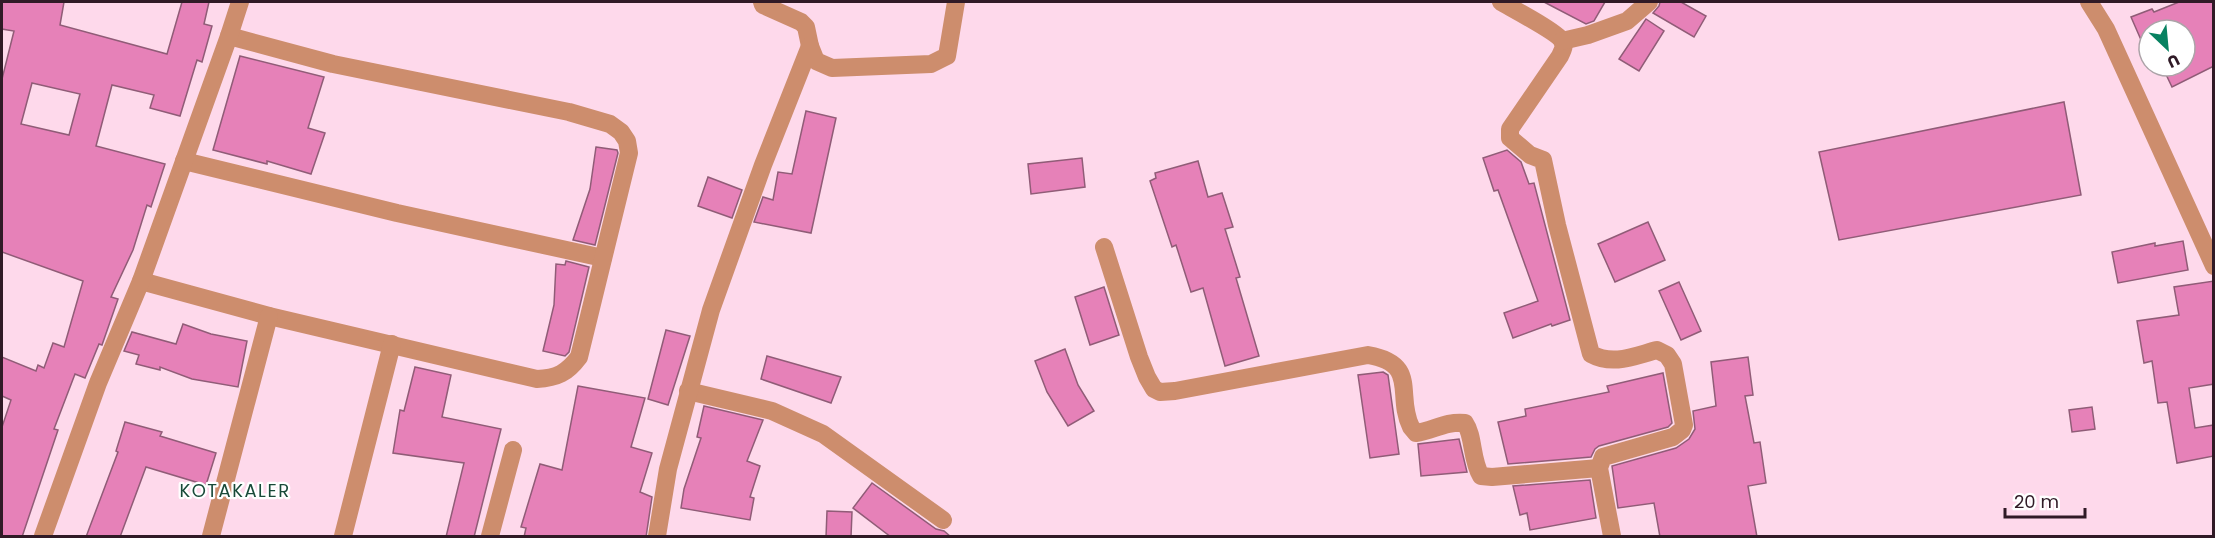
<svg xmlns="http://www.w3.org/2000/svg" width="2215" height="538" font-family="Poppins,sans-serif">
<rect width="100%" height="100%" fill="#fed9eb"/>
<g fill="#e681b8" stroke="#905c77" stroke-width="1.5" fill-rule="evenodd">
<path d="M2 2H64L60 25 167 54 182 2H209L204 24 212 26 202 62 197 60 180 116 150 108 154 95 112 85 96 146 165 164 151 207 147 205 133 250 111 297 118 299 102 345 99 344 85 378 75 374 54 429 58 430 22 537H2V427L11 400 2 396V357L36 371 38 365 44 368 53 343 64 347 83 281 2 252V79L14 31 2 29ZM32 83 80 94 69 135 21 124Z"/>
<polygon points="1544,2 1605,2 1594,21 1586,24"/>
<polygon points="1660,2 1681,2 1706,16 1694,37 1653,13 1659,6"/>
<polygon points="2179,2 2214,2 2214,66 2172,87 2162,66 2185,66 2185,30 2149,30 2149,47 2145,49 2131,17 2152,9 2154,12"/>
<polygon points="1646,19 1664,31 1639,71 1619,59"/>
<polygon points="240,56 324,77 308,128 325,133 311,174 267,161 267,164 213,150"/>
<polygon points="2064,102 2081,195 1839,240 1819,152"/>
<polygon points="806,111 836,118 811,233 754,222 763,197 773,200 778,172 792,174"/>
<polygon points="596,147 617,150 618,153 595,245 573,240 590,189"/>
<polygon points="1507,150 1521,162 1529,184 1534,183 1570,320 1552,326 1551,324 1513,338 1504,313 1538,301 1498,190 1494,191 1483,158"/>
<polygon points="1082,158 1085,187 1031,194 1028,164"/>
<polygon points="1198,161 1208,197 1222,193 1233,227 1225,229 1240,277 1236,278 1259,356 1225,366 1203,288 1191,292 1176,245 1172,247 1150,181 1156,178 1155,173"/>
<polygon points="708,177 742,190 732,218 698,206"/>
<polygon points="1648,222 1665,260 1615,282 1598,244"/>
<polygon points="2183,241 2188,270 2118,283 2112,252 2155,243 2155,246"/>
<polygon points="566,261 589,267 569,352 565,356 543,351 554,305 556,264 565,265"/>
<polygon points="2214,281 2214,384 2189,388 2195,428 2214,425 2214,456 2177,463 2167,402 2158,403 2152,361 2144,363 2137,321 2179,315 2174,287"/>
<polygon points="1679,282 1701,331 1681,340 1659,291"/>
<polygon points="1104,287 1119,335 1090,345 1075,297"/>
<polygon points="183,324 211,334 247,341 238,387 192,379 160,367 160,370 136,364 139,355 124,351 132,332 176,344"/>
<polygon points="666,330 690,336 668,405 648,399"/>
<polygon points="1065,349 1078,385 1094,411 1068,426 1047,392 1035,361"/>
<polygon points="767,356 841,377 831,403 761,379"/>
<polygon points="1748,357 1753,395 1745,396 1754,443 1760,442 1766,483 1748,486 1757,537 1660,537 1654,503 1618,508 1612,466 1676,448 1689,439 1695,429 1693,411 1716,406 1711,362"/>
<polygon points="415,367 451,375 442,417 501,429 474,537 446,537 464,463 393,453 400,410 404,411"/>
<polygon points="1383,372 1388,375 1399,454 1370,458 1358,375"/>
<polygon points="1663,373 1672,423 1668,427 1599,446 1595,449 1591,457 1508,464 1498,422 1526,416 1525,409 1609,392 1607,386"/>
<polygon points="578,386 645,398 631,447 652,453 640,492 652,497 646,537 524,537 526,528 521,527 540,464 562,470"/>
<polygon points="704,406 763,420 747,461 760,466 750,497 754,498 750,520 681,508 684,489 701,438 697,437"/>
<polygon points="2092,407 2095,429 2072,432 2069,410"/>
<polygon points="125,422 162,432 160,436 216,453 206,485 146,467 120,537 86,537 118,452 116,451"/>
<polygon points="1459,439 1467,472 1421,476 1418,444"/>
<polygon points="1590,480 1596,518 1530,530 1527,513 1520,515 1513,486"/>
<polygon points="872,483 936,529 944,531 951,537 891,537 853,508"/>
<polygon points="827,511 852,512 851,537 826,537"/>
</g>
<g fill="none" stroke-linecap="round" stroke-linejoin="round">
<g stroke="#cd8d6d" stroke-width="18">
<polyline points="762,2 763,5 801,22 806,27 810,46"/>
<path d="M1501 2C1513 9 1559 33 1563 42 1565 47 1562 51 1560 56L1510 129V138L1530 155 1543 160 1557 225 1591 354C1613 366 1634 356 1657 350L1667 355 1673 364 1684 425 1682 430 1673 437 1603 457 1599 468 1612 536"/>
<polyline points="2089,2 2106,29 2214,266"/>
<polyline points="1562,41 1588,35 1627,21 1649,2"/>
<polyline points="184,161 397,213 603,258"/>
<path d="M1104 247 1139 357 1147 377 1154 389 1160 392 1175 391 1368 355C1420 364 1395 395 1411 427L1416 433C1433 431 1445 421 1465 423 1474 436 1471 459 1481 476L1492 477 1599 468"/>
<path d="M141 281 269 316 537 379C557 378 567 373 579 357L629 153 627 141 621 132 610 124 569 112 333 64 229 36"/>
<polyline points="688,391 772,411 823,434 943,520"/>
<polyline points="43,536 98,383 141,281 229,36 240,2"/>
<polyline points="211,536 269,316"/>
<polyline points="343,536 392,344"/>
<polyline points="490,536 513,450"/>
<polyline points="657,536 668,469 711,310 763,165 810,46 816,61 832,68 931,64 947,56 956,2"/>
</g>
</g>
<g text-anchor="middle" stroke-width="4.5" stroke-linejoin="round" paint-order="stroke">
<g font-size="18" letter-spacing="1.5" fill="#194a39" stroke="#fff">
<text x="235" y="497">KOTAKALER</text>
</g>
</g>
<rect width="2215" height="538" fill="none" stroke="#301a26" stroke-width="6"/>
<g transform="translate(2167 48) rotate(154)"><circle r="28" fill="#ffffff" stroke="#aca3a8" stroke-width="1.5"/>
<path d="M0-4.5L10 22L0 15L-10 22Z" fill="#088261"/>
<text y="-9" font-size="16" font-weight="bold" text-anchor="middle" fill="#301a26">U</text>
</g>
<path d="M2005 508v9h80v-9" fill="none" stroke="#301a26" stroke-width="3"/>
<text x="2014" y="508" font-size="18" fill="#301a26" stroke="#ffffff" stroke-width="4.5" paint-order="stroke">20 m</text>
</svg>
